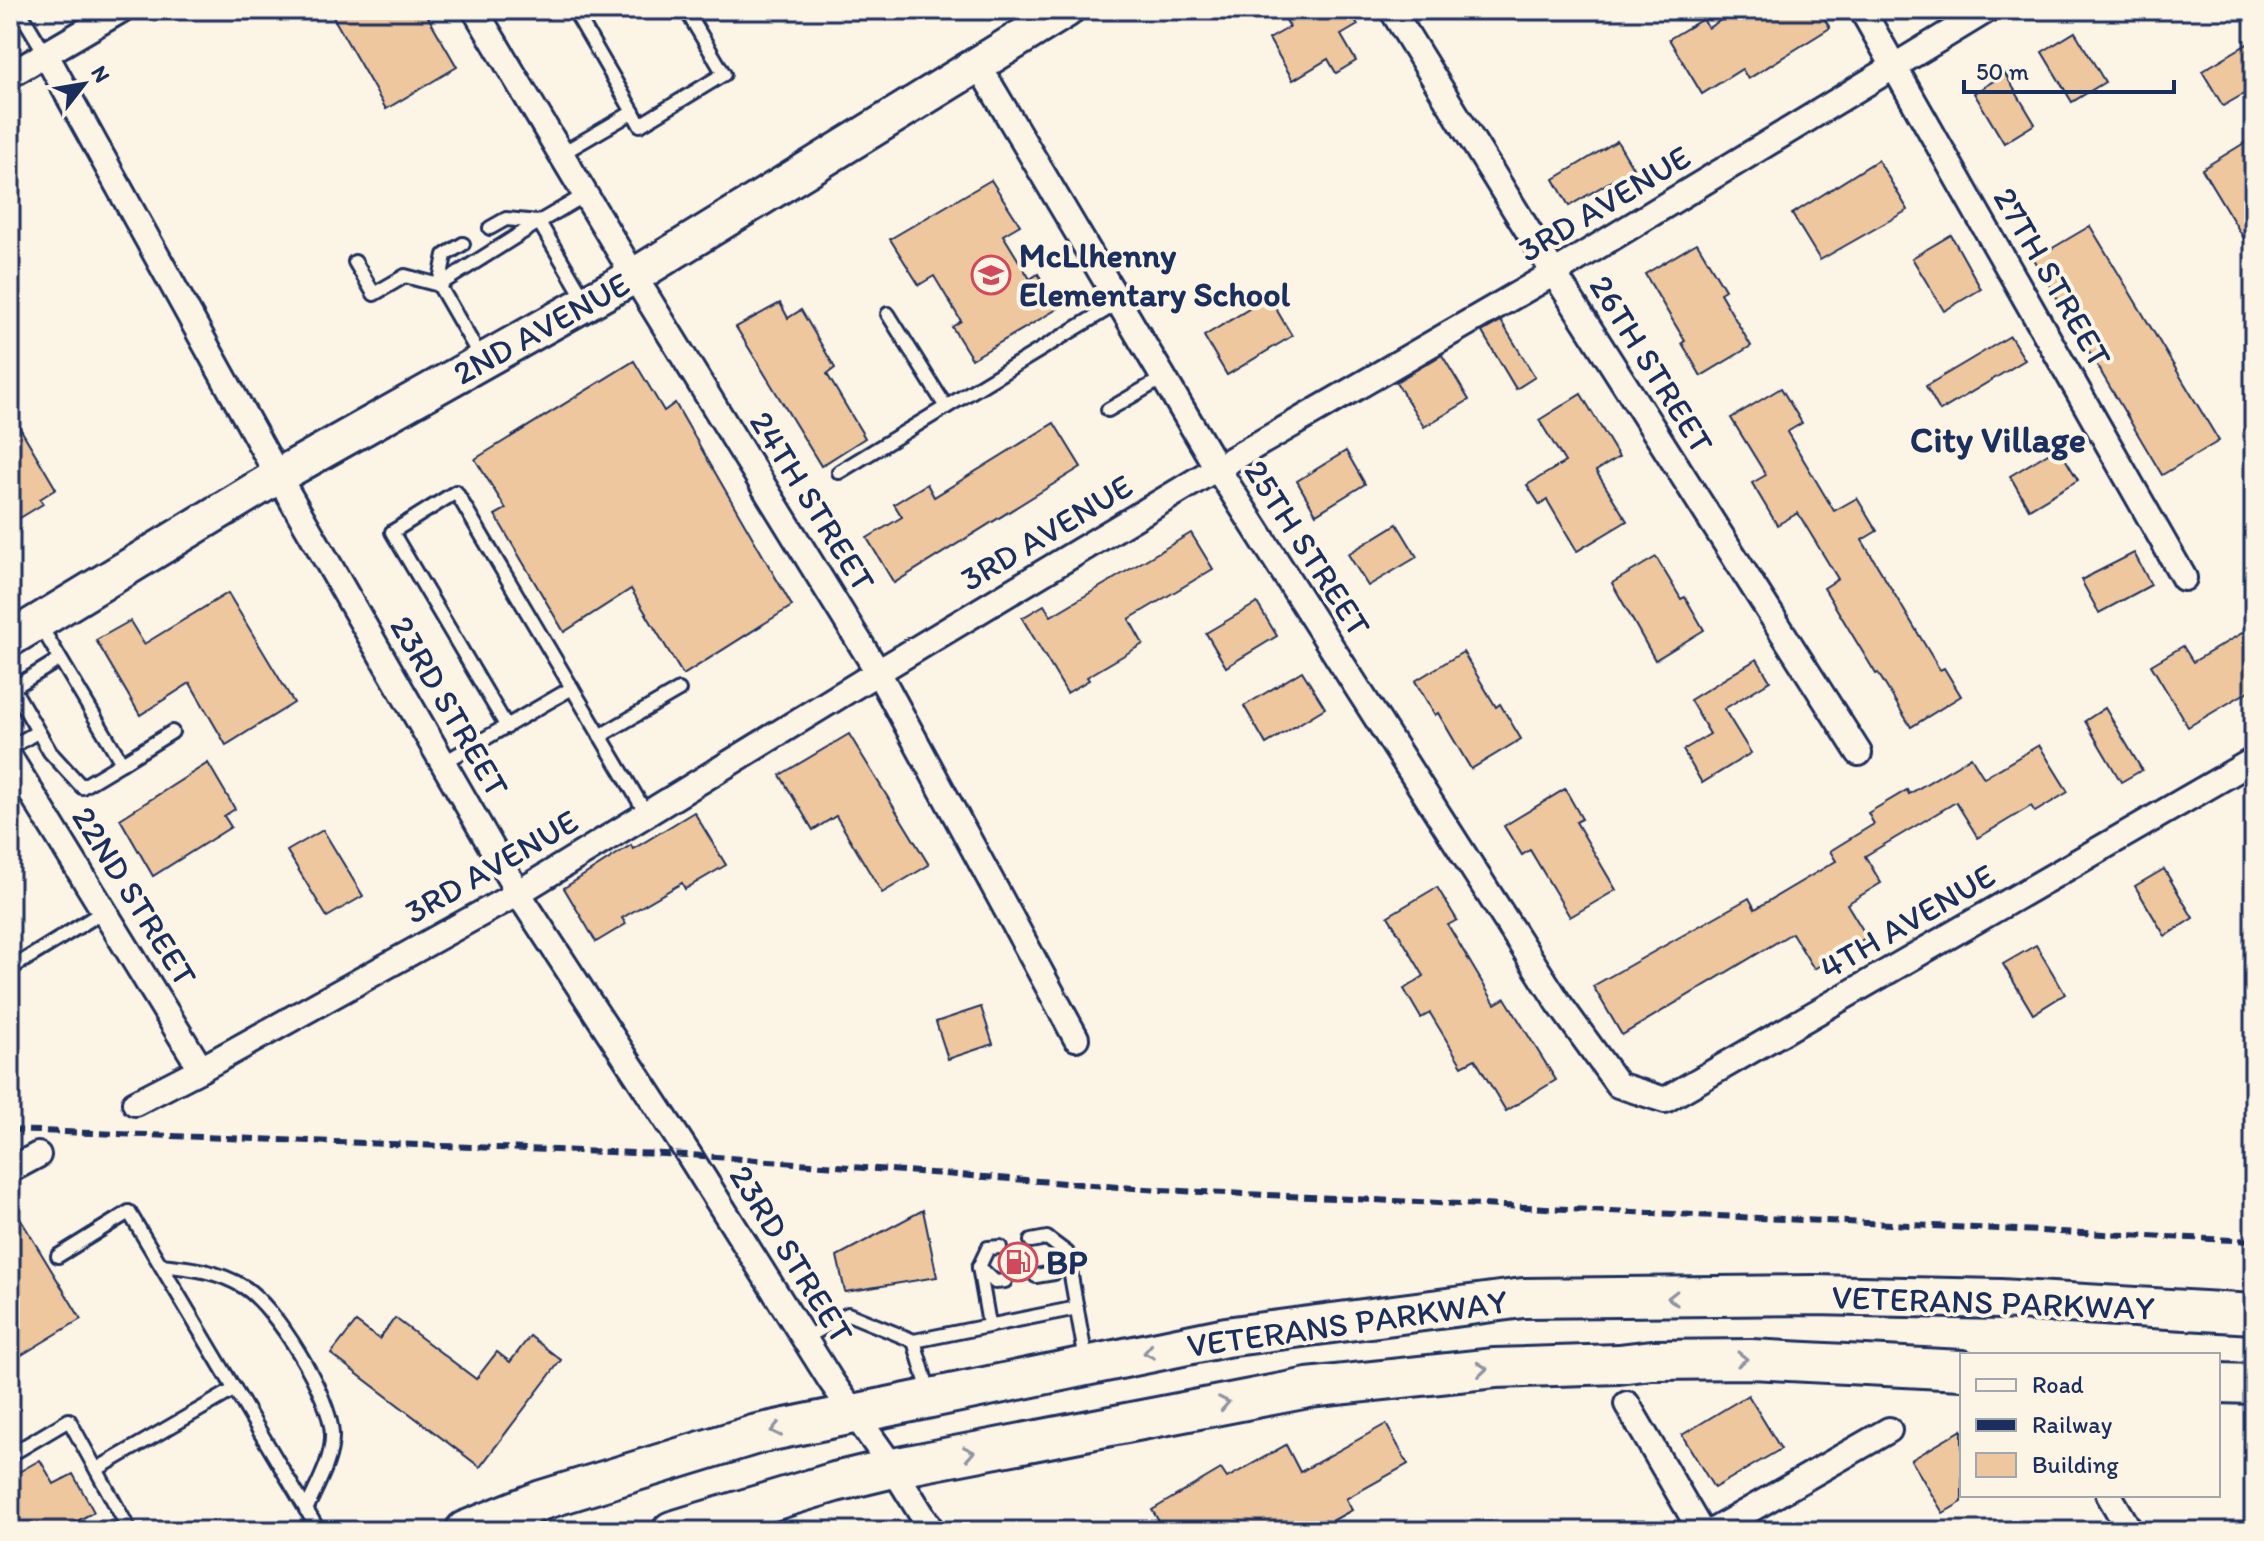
<svg xmlns="http://www.w3.org/2000/svg" width="2264" height="1541" font-family="Itim,sans-serif">
<rect width="100%" height="100%" fill="#fcf5e5"/>
<filter id="ink" filterUnits="userSpaceOnUse"><feTurbulence type="fractalNoise" baseFrequency=".0125" numOctaves="2"/><feDisplacementMap in="SourceGraphic" scale="16" xChannelSelector="R" yChannelSelector="G"/><feConvolveMatrix kernelMatrix="1 2 1 2 8 2 1 2 1" color-interpolation-filters="sRGB"/></filter>
<g filter="url(#ink)">
<g fill="#eec79e" stroke="#1b2f5e" stroke-width="2">
<polygon points="329,10 424,10 457,67 386,109"/>
<polygon points="1280,10 1349,10 1358,25 1341,35 1356,61 1336,73 1328,59 1293,80 1269,39 1290,27"/>
<polygon points="1737,10 1819,10 1830,28 1748,79 1742,69 1702,94 1669,39 1703,19 1708,28"/>
<polygon points="2075,32 2105,82 2072,102 2042,52"/>
<polygon points="2254,40 2254,88 2223,106 2202,71"/>
<polygon points="2005,74 2035,124 2004,143 1974,93"/>
<polygon points="2254,137 2254,255 2202,169"/>
<polygon points="1617,141 1633,168 1569,206 1554,179"/>
<polygon points="1878,160 1908,210 1820,260 1792,214"/>
<polygon points="991,180 1020,225 1003,235 1030,279 1038,274 1059,308 972,359 952,327 961,321 934,276 919,285 890,239"/>
<polygon points="2090,226 2219,441 2162,475 2034,259"/>
<polygon points="1951,235 1981,289 1944,311 1912,258"/>
<polygon points="1697,243 1725,290 1720,293 1751,346 1701,376 1682,343 1685,341 1645,274"/>
<polygon points="1269,297 1292,336 1227,375 1204,336"/>
<polygon points="780,303 788,318 801,310 835,368 827,374 865,438 821,466 736,327"/>
<polygon points="1501,321 1535,377 1516,389 1482,332"/>
<polygon points="2010,336 2025,360 1940,411 1926,386"/>
<polygon points="1442,355 1469,400 1424,427 1396,382"/>
<polygon points="634,361 664,411 675,403 792,606 683,675 631,589 564,632 495,515 506,509 475,459"/>
<polygon points="1781,388 1802,423 1787,432 1834,511 1857,498 1877,531 1862,540 1940,670 1944,668 1961,696 1911,727 1878,673 1876,674 1824,588 1838,579 1798,513 1777,525 1752,483 1766,475 1731,418"/>
<polygon points="1581,394 1619,457 1596,471 1627,521 1577,551 1547,500 1540,505 1527,485 1565,462 1539,420"/>
<polygon points="10,411 56,489 40,499 43,504 10,524"/>
<polygon points="1054,423 1081,467 894,583 867,538 902,517 894,504 927,484 934,497"/>
<polygon points="2058,447 2078,480 2029,509 2010,476"/>
<polygon points="1346,451 1365,484 1316,514 1297,481"/>
<polygon points="1397,524 1417,557 1368,586 1348,554"/>
<polygon points="1191,533 1213,569 1129,619 1143,644 1087,677 1089,680 1067,693 1022,618 1044,605 1051,616"/>
<polygon points="2134,553 2151,585 2099,613 2081,580"/>
<polygon points="1656,557 1681,599 1685,597 1704,630 1655,660 1612,583"/>
<polygon points="228,593 294,703 226,745 190,683 140,715 96,640 130,621 144,644"/>
<polygon points="1257,603 1277,636 1226,667 1206,633"/>
<polygon points="2254,626 2254,688 2188,727 2151,665 2183,646 2193,662"/>
<polygon points="1463,652 1496,707 1500,704 1521,739 1471,769 1438,713 1435,715 1415,681"/>
<polygon points="1757,659 1770,681 1724,709 1751,753 1702,783 1683,750 1710,734 1690,700"/>
<polygon points="1302,671 1325,708 1266,744 1244,706"/>
<polygon points="2105,708 2142,770 2121,782 2085,721"/>
<polygon points="849,734 929,865 882,893 836,816 813,830 780,775"/>
<polygon points="2039,745 2068,792 2035,812 2031,806 1978,838 1956,802 1865,856 1881,883 1847,904 1867,937 1814,969 1792,933 1622,1035 1593,986 1749,898 1755,909 1836,861 1830,851 1874,824 1868,813 1907,790 1909,794 1971,757 1984,778"/>
<polygon points="208,763 235,809 224,816 231,827 153,876 120,819"/>
<polygon points="1565,789 1582,819 1576,822 1616,890 1570,917 1530,850 1522,855 1504,826"/>
<polygon points="694,812 726,865 685,889 682,883 622,918 626,924 596,942 564,888 631,845 633,849"/>
<polygon points="323,830 363,896 327,917 287,851"/>
<polygon points="2164,869 2193,918 2165,936 2135,886"/>
<polygon points="1437,887 1457,920 1448,925 1495,1004 1505,998 1556,1080 1506,1111 1475,1059 1462,1066 1430,1013 1421,1018 1404,989 1424,976 1388,916"/>
<polygon points="2036,945 2065,994 2033,1014 2003,964"/>
<polygon points="981,1007 993,1044 948,1059 936,1022"/>
<polygon points="10,1202 81,1319 10,1362"/>
<polygon points="923,1210 937,1277 845,1292 837,1256"/>
<polygon points="395,1318 476,1379 497,1352 510,1362 530,1336 561,1360 480,1467 331,1354 356,1322 379,1339"/>
<polygon points="1748,1395 1781,1449 1714,1488 1682,1435"/>
<polygon points="1386,1424 1408,1464 1346,1499 1352,1510 1314,1531 1165,1531 1152,1510 1221,1469 1227,1478 1286,1445 1300,1472"/>
<polygon points="1962,1430 1962,1502 1943,1513 1911,1460"/>
<polygon points="40,1460 54,1484 73,1474 94,1512 59,1531 10,1531 10,1477"/>
</g>
<g fill="none" stroke-linecap="round" stroke-linejoin="round">
<g stroke="#1b2f5e" stroke-width="18">
<g id="lane">
<polyline points="19,10 46,55"/>
<polyline points="633,112 640,125 724,74 686,10"/>
<polyline points="561,154 633,112 574,10"/>
<polyline points="490,228 506,219 539,222 585,195"/>
<polyline points="355,262 374,294 405,276 439,285 445,255 463,244"/>
<polyline points="888,314 946,407"/>
<polyline points="481,358 439,285 539,222 585,300"/>
<polyline points="1108,410 1163,378"/>
<polyline points="839,472 1119,302"/>
<polyline points="40,625 122,763 82,787 50,752 13,688 60,659"/>
<polyline points="507,727 392,532 456,492 572,688"/>
<polyline points="600,736 679,690"/>
<polyline points="10,748 37,732"/>
<polyline points="122,763 172,732"/>
<polyline points="443,763 572,688 646,813"/>
<polyline points="10,969 104,911"/>
<polyline points="1031,1241 1047,1238 1067,1253 1054,1273 1036,1276"/>
<polyline points="1000,1247 988,1248 979,1267 995,1282 1005,1281"/>
<polyline points="1067,1253 1086,1360"/>
<polyline points="58,1256 129,1212 319,1531"/>
<path d="M161 1265C191 1268 218 1271 244 1287 276 1307 330 1395 332 1434 333 1459 316 1487 306 1510"/>
<polyline points="979,1267 989,1324"/>
<polyline points="805,1338 848,1314 914,1341 1077,1308"/>
<polyline points="914,1341 930,1395"/>
<polyline points="10,1455 69,1420 130,1531"/>
<polyline points="97,1469 235,1389"/>
</g>
</g>
<g stroke="#1b2f5e" stroke-width="30">
<g id="street">
<polyline points="475,10 634,276 878,672 1076,1038"/>
<polyline points="1392,10 1554,273 1859,753"/>
<polyline points="1862,10 2184,578"/>
<polyline points="46,55 278,476 518,893 689,1155 831,1381 893,1468 932,1531"/>
<polyline points="977,63 1217,468 1558,1002 1618,1085 1665,1100 2254,760"/>
<polyline points="10,75 121,10"/>
<polyline points="10,758 201,1069"/>
<polyline points="135,1103 201,1069 518,893 878,672 1217,468 1554,273 1987,10"/>
<polyline points="10,1170 38,1155"/>
<polyline points="1627,1404 1701,1531"/>
<polyline points="2109,1495 2130,1531"/>
<polyline points="1713,1531 1889,1430"/>
</g>
</g>
<g stroke="#1b2f5e" stroke-width="40">
<polyline id="secondary" points="10,639 278,476 634,276 1066,10"/>
</g>
<g stroke="#1b2f5e" stroke-width="44">
<g id="primary">
<polyline points="2218,1383 2254,1384"/>
<polyline points="465,1531 542,1500 757,1434 1226,1337 1523,1298 1813,1295 2000,1299 2254,1314"/>
<polyline points="672,1531 835,1482 893,1468 1308,1388 1495,1368 1619,1364 1652,1360 1751,1359 1962,1370"/>
</g>
</g>
<use href="#lane" stroke="#fcf5e5" stroke-width="12"/>
<use href="#street" stroke="#fcf5e5" stroke-width="24"/>
<use href="#secondary" stroke="#fcf5e5" stroke-width="34"/>
<use href="#primary" stroke="#fcf5e5" stroke-width="38"/>
<polyline stroke="#1b2f5e" stroke-width="6" stroke-dasharray="12 6" stroke-linecap="butt" points="10,1130 689,1155 1160,1190 2254,1241"/>
</g>
<defs><path id="oneway-chevron" d="M-2-3.5L2.5 0L-2 3.5" fill="none" stroke-width="1.6" stroke-linecap="round" stroke-linejoin="round" transform="scale(2)"/></defs>
<g stroke="#8c92a2">
<use href="#oneway-chevron" transform="translate(1673 1298) rotate(179)"/>
<use href="#oneway-chevron" transform="translate(1149 1352) rotate(169)"/>
<use href="#oneway-chevron" transform="translate(1742 1359)"/>
<use href="#oneway-chevron" transform="translate(1482 1369) rotate(-6)"/>
<use href="#oneway-chevron" transform="translate(1224 1403) rotate(-11)"/>
<use href="#oneway-chevron" transform="translate(776 1430) rotate(168)"/>
<use href="#oneway-chevron" transform="translate(969 1453) rotate(-11)"/>
</g>
</g>
<defs>
<g id="school-ring" transform="scale(2)"><circle r="9.5" fill="#fcf5e5" stroke="#d1495b" stroke-width="1.5"/><path d="M0-5L7-2L0 1L-7-2ZM-4 1L0 2.5L4 1V4Q0 6-4 4Z" fill="#d1495b"/></g>
<g id="fuel-ring" transform="scale(2)"><circle r="9.5" fill="#fcf5e5" stroke="#d1495b" stroke-width="1.5"/><path d="M-5.5-6h7V0h2V4h1.3V-2.5L3-4.5l.8-.8L6-3V5H2.5V1h-1V6h-7ZM-4.2-4.7v3.2H.2V-4.7Z" fill="#d1495b"/></g>
</defs>
<g fill-rule="evenodd">
<use href="#school-ring" x="991" y="275"/>
<use href="#fuel-ring" x="1018" y="1262"/>
</g>
<g text-anchor="middle" stroke-width="8" stroke-linejoin="round" paint-order="stroke">
<g font-size="34" fill="#1b2f5e" stroke="#fcf5e5">
<text transform="translate(1604 203) rotate(-31)" y="12">3RD AVENUE</text>
<text transform="translate(2053 277) rotate(60)" y="12">27TH STREET</text>
<text transform="translate(541 328) rotate(-29)" y="12">2ND AVENUE</text>
<text transform="translate(1652 364) rotate(58)" y="12">26TH STREET</text>
<text transform="translate(813 501) rotate(58)" y="12">24TH STREET</text>
<text transform="translate(1046 532) rotate(-31)" y="12">3RD AVENUE</text>
<text transform="translate(1308 548) rotate(57)" y="12">25TH STREET</text>
<text transform="translate(450 706) rotate(60)" y="12">23RD STREET</text>
<text transform="translate(491 866) rotate(-30)" y="12">3RD AVENUE</text>
<text transform="translate(135 896) rotate(58)" y="12">22ND STREET</text>
<text transform="translate(1907 921) rotate(-30)" y="12">4TH AVENUE</text>
<text transform="translate(792 1254) rotate(58)" y="12">23RD STREET</text>
<text transform="translate(1993 1302) rotate(2)" y="12">VETERANS PARKWAY</text>
<text transform="translate(1347 1323) rotate(-8)" y="12">VETERANS PARKWAY</text>
</g>
<g font-size="34" font-weight="bold" fill="#1b2f5e" stroke="#fcf5e5" text-anchor="start">
<text x="1019" y="267">McLlhenny<tspan x="1019" dy="39">Elementary School</tspan></text>
<text x="1046" y="1274">BP</text>
</g>
<g font-size="36" font-weight="bold" fill="#1b2f5e" stroke="#fcf5e5">
<text x="1998" y="452">City Village</text>
</g>
</g>
<rect width="2264" height="1541" fill="none" stroke="#fcf5e5" stroke-width="40"/>
<rect x="20" y="20" width="2224" height="1501" fill="none" stroke="#1b2f5e" stroke-width="3" filter="url(#ink)"/>
<rect x="1960" y="1353" width="260" height="144" fill="#fcf5e5" stroke="#a2a6af" stroke-width="2"/>
<rect x="1976" y="1379" width="40" height="12" fill="#fcf5e5" stroke="#a2a6af" stroke-width="2"/>
<text x="2032" y="1393" font-size="24" fill="#1b2f5e">Road</text>
<rect x="1976" y="1419" width="40" height="12" fill="#1b2f5e" stroke="#a2a6af" stroke-width="2"/>
<text x="2032" y="1433" font-size="24" fill="#1b2f5e">Railway</text>
<rect x="1976" y="1453" width="40" height="24" fill="#eec79e" stroke="#a2a6af" stroke-width="2"/>
<text x="2032" y="1473" font-size="24" fill="#1b2f5e">Building</text>
<g transform="translate(84 84) rotate(59)" stroke="#fcf5e5" stroke-width="6" paint-order="stroke">
<path d="M0-6L14 30L0 20L-14 30Z" fill="#1b2f5e"/>
<text y="-12" font-size="22" font-weight="bold" text-anchor="middle" fill="#1b2f5e">N</text>
</g>
<path d="M1964 80v12h210v-12" fill="none" stroke="#1b2f5e" stroke-width="4"/>
<text x="1976" y="80" font-size="24" fill="#1b2f5e" stroke="#fcf5e5" stroke-width="6" paint-order="stroke">50 m</text>
</svg>
